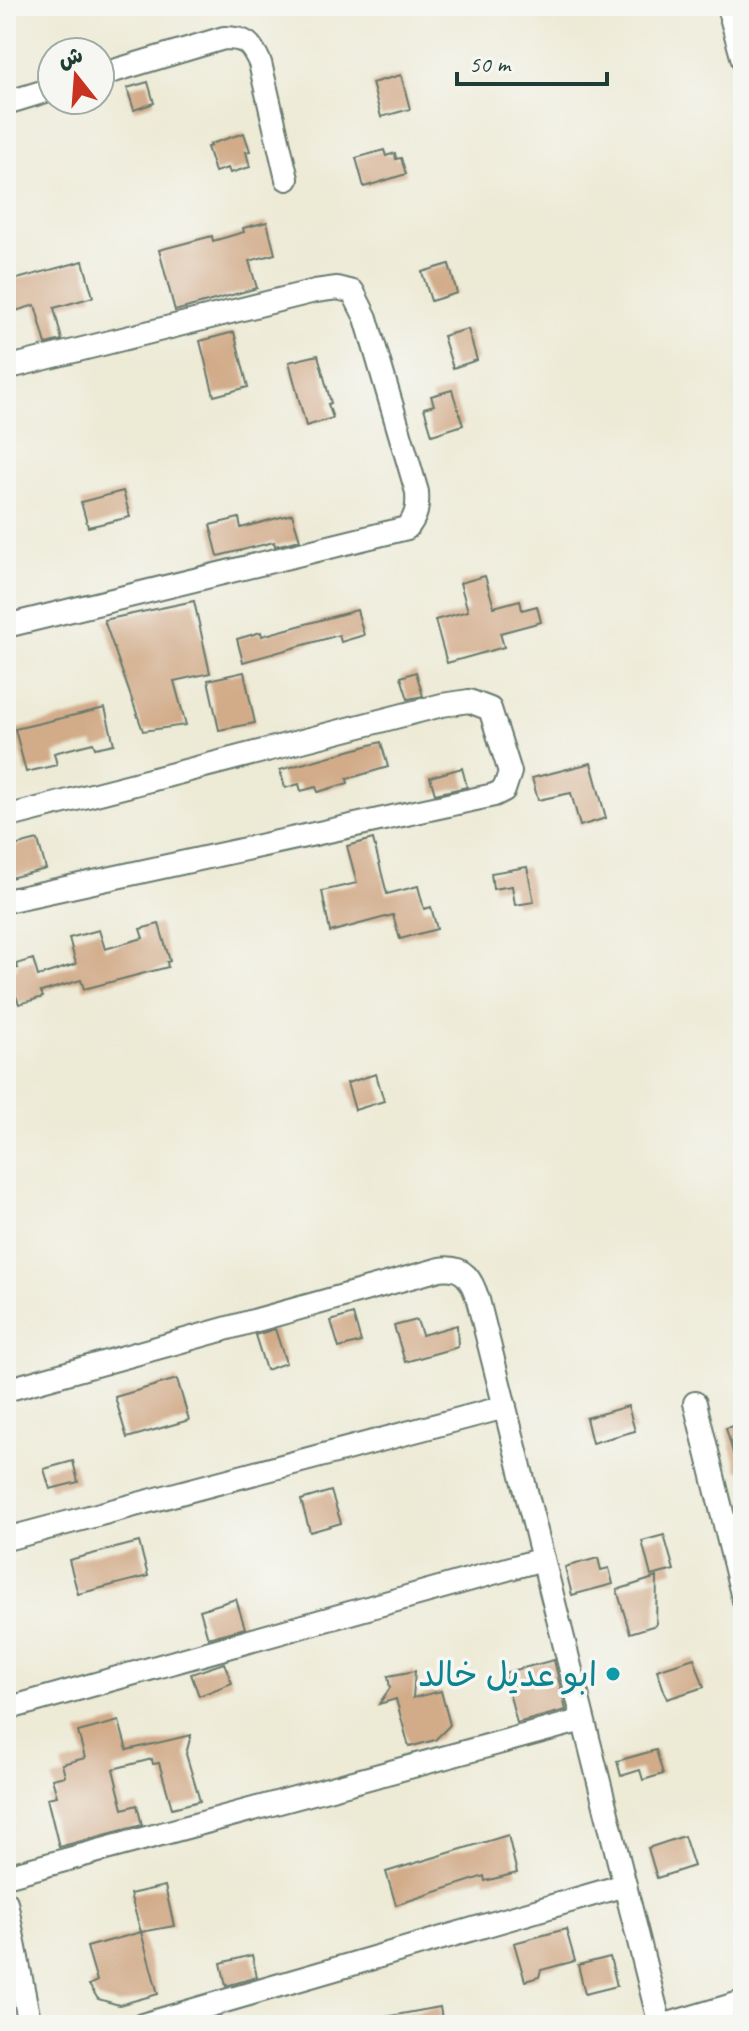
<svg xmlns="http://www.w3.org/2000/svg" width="749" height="2031" font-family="Caveat,'Playpen Sans Arabic',sans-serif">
<rect width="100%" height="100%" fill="#f6f6f2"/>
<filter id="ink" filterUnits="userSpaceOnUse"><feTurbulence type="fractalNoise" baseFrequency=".0125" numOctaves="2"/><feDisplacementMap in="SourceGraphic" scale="16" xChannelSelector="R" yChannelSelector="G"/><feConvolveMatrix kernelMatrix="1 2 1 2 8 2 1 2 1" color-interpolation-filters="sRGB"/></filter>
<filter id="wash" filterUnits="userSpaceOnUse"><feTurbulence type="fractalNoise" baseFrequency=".006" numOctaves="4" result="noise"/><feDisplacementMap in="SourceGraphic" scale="32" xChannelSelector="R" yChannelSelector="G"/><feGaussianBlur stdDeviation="1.8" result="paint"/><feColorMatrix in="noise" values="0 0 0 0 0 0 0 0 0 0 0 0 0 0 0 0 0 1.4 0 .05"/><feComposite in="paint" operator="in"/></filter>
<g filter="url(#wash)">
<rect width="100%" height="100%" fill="#edead6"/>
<g id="blocks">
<g fill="#d2ab89">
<polygon points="401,75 410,109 381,117 372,83"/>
<polygon points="148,82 154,103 134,110 127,88"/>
<polygon points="244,133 250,151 246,152 250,167 230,173 228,168 215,172 207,147 211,146 210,144"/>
<polygon points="384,150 386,156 395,153 396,159 401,158 406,174 364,187 356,158"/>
<polygon points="267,222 275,254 249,261 257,288 175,311 159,250 212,236 213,241 244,232 243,228"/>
<polygon points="83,261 93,297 54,308 62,340 46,344 35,305 6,314 6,282"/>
<polygon points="449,264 457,293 431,301 422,272"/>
<polygon points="468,329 477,360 453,368 443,336"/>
<polygon points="234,332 248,387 214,396 200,341"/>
<polygon points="318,355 331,403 328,404 333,418 306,426 289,362"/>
<polygon points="452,390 463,425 432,435 424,408 434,405 431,396"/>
<polygon points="123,491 130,517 88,527 81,502"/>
<polygon points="292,514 300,540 275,546 274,542 218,556 210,525 239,518 241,528"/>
<polygon points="485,576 494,607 520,600 522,610 537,606 541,622 500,633 504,647 447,663 435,620 468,611 460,583"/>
<polygon points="194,601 210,673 174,681 186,725 143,731 104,620"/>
<polygon points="357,610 364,635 341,642 339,635 243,662 237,639 261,632 262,636"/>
<polygon points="244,672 255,723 219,730 208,680"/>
<polygon points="416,672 423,696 408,699 401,677"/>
<polygon points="105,708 114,744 95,748 93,743 54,753 57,765 26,772 15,729"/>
<polygon points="381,742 388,767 347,779 348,783 318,792 316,787 301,791 299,784 285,788 280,770"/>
<polygon points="591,763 606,818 580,826 571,793 538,800 532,778"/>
<polygon points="462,768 467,787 435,794 430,777"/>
<polygon points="373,839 387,894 418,886 424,909 431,907 437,929 400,939 393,915 330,932 322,891 357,883 347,846"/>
<polygon points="38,840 46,869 6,879 6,848"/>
<polygon points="527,867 534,902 515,905 512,886 493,889 491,873"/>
<polygon points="159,924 170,961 167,962 168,967 84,989 81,980 41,992 43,997 19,1004 16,996 6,999 6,971 18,968 16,964 33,959 38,976 76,964 69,938 99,930 105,949 143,938 140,929"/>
<polygon points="376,1074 384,1101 355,1110 347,1083"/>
<polygon points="353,1314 361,1342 339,1348 331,1321"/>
<polygon points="417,1320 422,1335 457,1325 458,1347 405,1362 394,1326"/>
<polygon points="275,1329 286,1363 266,1370 255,1335"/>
<polygon points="177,1379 189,1420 127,1438 115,1397"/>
<polygon points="628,1406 635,1431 592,1443 586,1418"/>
<polygon points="743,1423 743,1471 738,1471 726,1428"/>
<polygon points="73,1461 78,1482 50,1489 44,1469"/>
<polygon points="331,1491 341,1523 310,1532 301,1500"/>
<polygon points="664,1535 674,1570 651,1576 642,1541"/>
<polygon points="139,1542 148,1576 78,1594 69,1560"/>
<polygon points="598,1558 601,1570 609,1568 613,1584 572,1595 565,1567"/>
<polygon points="657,1577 656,1625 630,1633 617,1590"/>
<polygon points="236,1599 245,1628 208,1638 200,1610"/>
<polygon points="694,1658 704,1687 667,1699 657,1670"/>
<polygon points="554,1660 566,1710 517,1723 504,1673"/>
<polygon points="224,1663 232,1683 199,1696 191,1674"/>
<polygon points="415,1671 413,1698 441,1691 450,1725 435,1740 409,1747 396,1699 379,1704 390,1688 388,1676"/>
<polygon points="119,1721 127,1750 191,1735 186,1754 200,1801 172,1808 159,1763 153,1764 152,1759 113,1769 123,1809 137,1805 142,1825 59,1847 47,1798 57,1796 52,1779 65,1776 62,1764 85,1758 78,1732"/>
<polygon points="656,1750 663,1774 643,1780 640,1770 621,1776 617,1761"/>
<polygon points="508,1835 517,1873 485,1881 484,1876 396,1905 386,1872"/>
<polygon points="684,1836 694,1866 657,1878 648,1848"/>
<polygon points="165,1886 174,1926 141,1932 130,1894"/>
<polygon points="566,1929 575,1961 541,1970 539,1977 525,1981 514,1943"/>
<polygon points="141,1932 158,1994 119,2005 98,1999 89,1985 97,1981 87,1947"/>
<polygon points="252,1955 257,1977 226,1986 221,1963"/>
<polygon points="610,1957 617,1986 585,1994 578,1965"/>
<polygon points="440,2007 443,2025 386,2025 385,2017"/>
</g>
</g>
</g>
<g filter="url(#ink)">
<use href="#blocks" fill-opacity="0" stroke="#677a6d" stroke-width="2"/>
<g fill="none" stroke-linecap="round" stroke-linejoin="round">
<g stroke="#677a6d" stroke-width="26">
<g id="minor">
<polyline points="728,6 743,60"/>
<path d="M100 75 224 38C246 38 251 43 260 63L287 179"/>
<polyline points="6,103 52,89"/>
<path d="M6 368 315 291 337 288 353 292 366 318 417 492C418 507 417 516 407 528L6 626"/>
<polyline points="6,817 442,705 469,701 490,709 510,772 504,790 494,795 6,901"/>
<path d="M6 1390 440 1269C464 1265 472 1280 478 1300L660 2025"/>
<polyline points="695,1403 743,1598"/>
<polyline points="6,1539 505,1407"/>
<polyline points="6,1709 543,1559"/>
<polyline points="6,1876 583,1720"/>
<polyline points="6,1902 30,2025"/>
<polyline points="142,2025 625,1885"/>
<polyline points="665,2025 743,2002"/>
</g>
</g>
<use href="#minor" stroke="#fff" stroke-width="22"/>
</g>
</g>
<circle fill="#0f9aa8" stroke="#f6f6f2" stroke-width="3" cx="613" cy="1674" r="8"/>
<g text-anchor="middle" stroke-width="7" stroke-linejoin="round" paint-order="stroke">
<g font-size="34" fill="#0d838f" stroke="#f6f6f2" text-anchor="end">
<text x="597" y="1686">ابو عديل خالد</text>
</g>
</g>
<rect width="749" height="2031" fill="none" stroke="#f6f6f2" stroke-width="32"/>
<g transform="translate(76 76) rotate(343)"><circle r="38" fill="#f6f6f2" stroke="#a0aca6" stroke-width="2"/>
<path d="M0-6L14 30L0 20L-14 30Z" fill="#c8321e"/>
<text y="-12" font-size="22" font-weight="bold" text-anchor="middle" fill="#1f3d34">ش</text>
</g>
<path d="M457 72v12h150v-12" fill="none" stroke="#1f3d34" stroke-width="4"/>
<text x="469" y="72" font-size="24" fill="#1f3d34" stroke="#f6f6f2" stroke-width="6" paint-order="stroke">50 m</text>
</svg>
